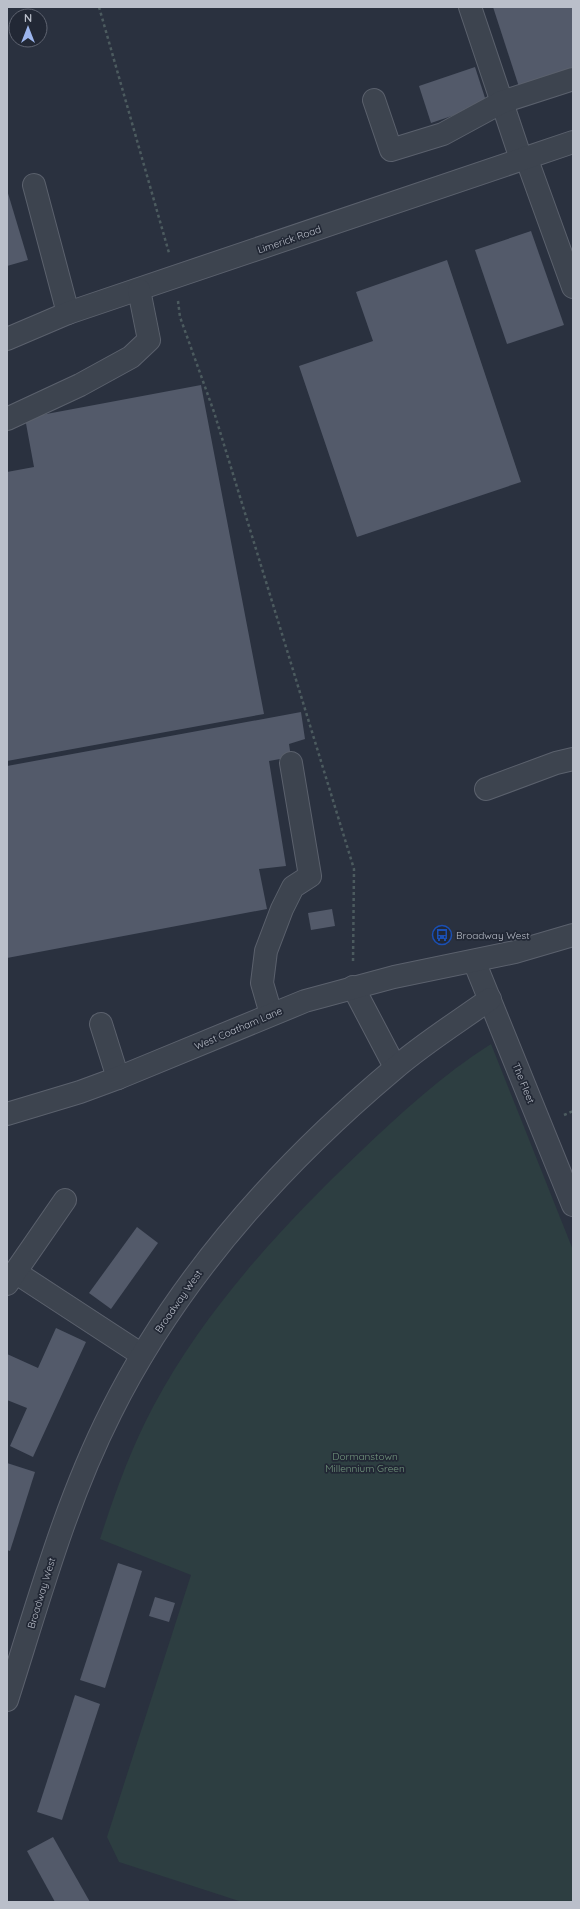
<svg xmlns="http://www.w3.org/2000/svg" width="580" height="1909" font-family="Quicksand,sans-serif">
<rect width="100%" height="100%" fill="#2a313f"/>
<path fill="#2d3e41" d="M491 1044 573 1250V1902H242L119 1862 107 1837 191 1575 100 1539C115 1493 131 1448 154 1405 205 1310 281 1227 359 1153 400 1114 443 1074 491 1044Z"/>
<g fill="#535a6a">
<polygon points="493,7 573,7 573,75 521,93"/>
<polygon points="475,67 487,104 431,123 419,86"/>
<polygon points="7,190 28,260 7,266"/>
<polygon points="531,231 564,325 507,344 475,250"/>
<polygon points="447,260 521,482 357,537 299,366 373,341 356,292"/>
<polygon points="201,385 264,714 7,761 7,472 34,467 25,418"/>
<polygon points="301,712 305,739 289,744 291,757 269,761 286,866 259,869 267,909 7,958 7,766"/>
<polygon points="332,909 335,926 311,930 308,913"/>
<polygon points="137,1227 158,1243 111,1309 89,1293"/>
<polygon points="56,1328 86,1342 33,1457 10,1446 27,1408 7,1400 7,1354 38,1368"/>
<polygon points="7,1463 35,1472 10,1551 7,1550"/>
<polygon points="118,1563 142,1571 105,1688 80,1680"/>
<polygon points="155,1597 175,1603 169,1622 149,1616"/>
<polygon points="75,1695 100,1704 62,1820 37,1812"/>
<polygon points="53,1837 90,1902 55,1902 27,1851"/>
</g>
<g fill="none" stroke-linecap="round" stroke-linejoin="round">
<g stroke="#5b616d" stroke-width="24">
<g id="minor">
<polyline points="470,7 521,159"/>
<polyline points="374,100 391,150 443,134 502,102 573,79"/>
<polyline points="526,157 573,287"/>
<polyline points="34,185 68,313"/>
<polyline points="7,339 68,313 573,142"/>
<polyline points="7,419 80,385 131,357 149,340 139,290"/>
<polyline points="486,789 556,763 573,759"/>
<polyline points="474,961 573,1205"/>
<polyline points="353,987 395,1067"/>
<polyline points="271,1014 262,983 266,951 282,909 293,887 310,876 291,763"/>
<polyline points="101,1024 118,1078"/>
<polyline points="7,1114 80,1092 118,1078 305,1001 394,977 515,952 573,935"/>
<polyline points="15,1272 142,1355"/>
<polyline points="7,1284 65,1200"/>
<path d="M7 1700C38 1603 65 1503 111 1412 178 1278 281 1164 394 1069 424 1043 458 1022 490 999"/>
</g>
</g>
<g stroke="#4c5b5f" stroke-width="2.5" stroke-dasharray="3 3" stroke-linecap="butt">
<polyline points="99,7 169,253"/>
<polyline points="178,301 180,317 214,412 354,869 353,963"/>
<polyline points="564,1115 573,1111"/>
</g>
<use href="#minor" stroke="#3d444f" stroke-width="22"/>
</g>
<defs>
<g id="bus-ring" transform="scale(1)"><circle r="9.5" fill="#222835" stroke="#1a4fb4" stroke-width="1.5"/><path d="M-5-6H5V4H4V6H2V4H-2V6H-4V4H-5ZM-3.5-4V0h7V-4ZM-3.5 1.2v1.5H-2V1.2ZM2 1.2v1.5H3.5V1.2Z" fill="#1a4fb4"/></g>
</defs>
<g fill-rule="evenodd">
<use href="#bus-ring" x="442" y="935"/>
</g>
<g text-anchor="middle" stroke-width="3.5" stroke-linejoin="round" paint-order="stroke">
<g font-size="10" fill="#babfca" stroke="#222835">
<text transform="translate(289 239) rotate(-19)" y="4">Limerick Road</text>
<text transform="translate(238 1028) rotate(-23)" y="4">West Coatham Lane</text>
<text transform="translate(524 1083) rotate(68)" y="4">The Fleet</text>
<text transform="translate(178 1301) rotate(-55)" y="4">Broadway West</text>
<text transform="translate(41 1593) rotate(-73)" y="4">Broadway West</text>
</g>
<g font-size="10" fill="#babfca" stroke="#222835" text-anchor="start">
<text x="456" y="939">Broadway West</text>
</g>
<g font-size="10" fill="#74987f" stroke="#222835">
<text x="365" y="1460">Dormanstown<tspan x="365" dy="12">Millennium Green</tspan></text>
</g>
</g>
<rect width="580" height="1909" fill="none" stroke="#babfca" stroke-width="16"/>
<g transform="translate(28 28)"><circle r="19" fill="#222835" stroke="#5f6471"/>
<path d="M0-3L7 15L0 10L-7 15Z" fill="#9cb5ed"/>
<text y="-6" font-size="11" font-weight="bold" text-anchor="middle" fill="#babfca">N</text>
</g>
</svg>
